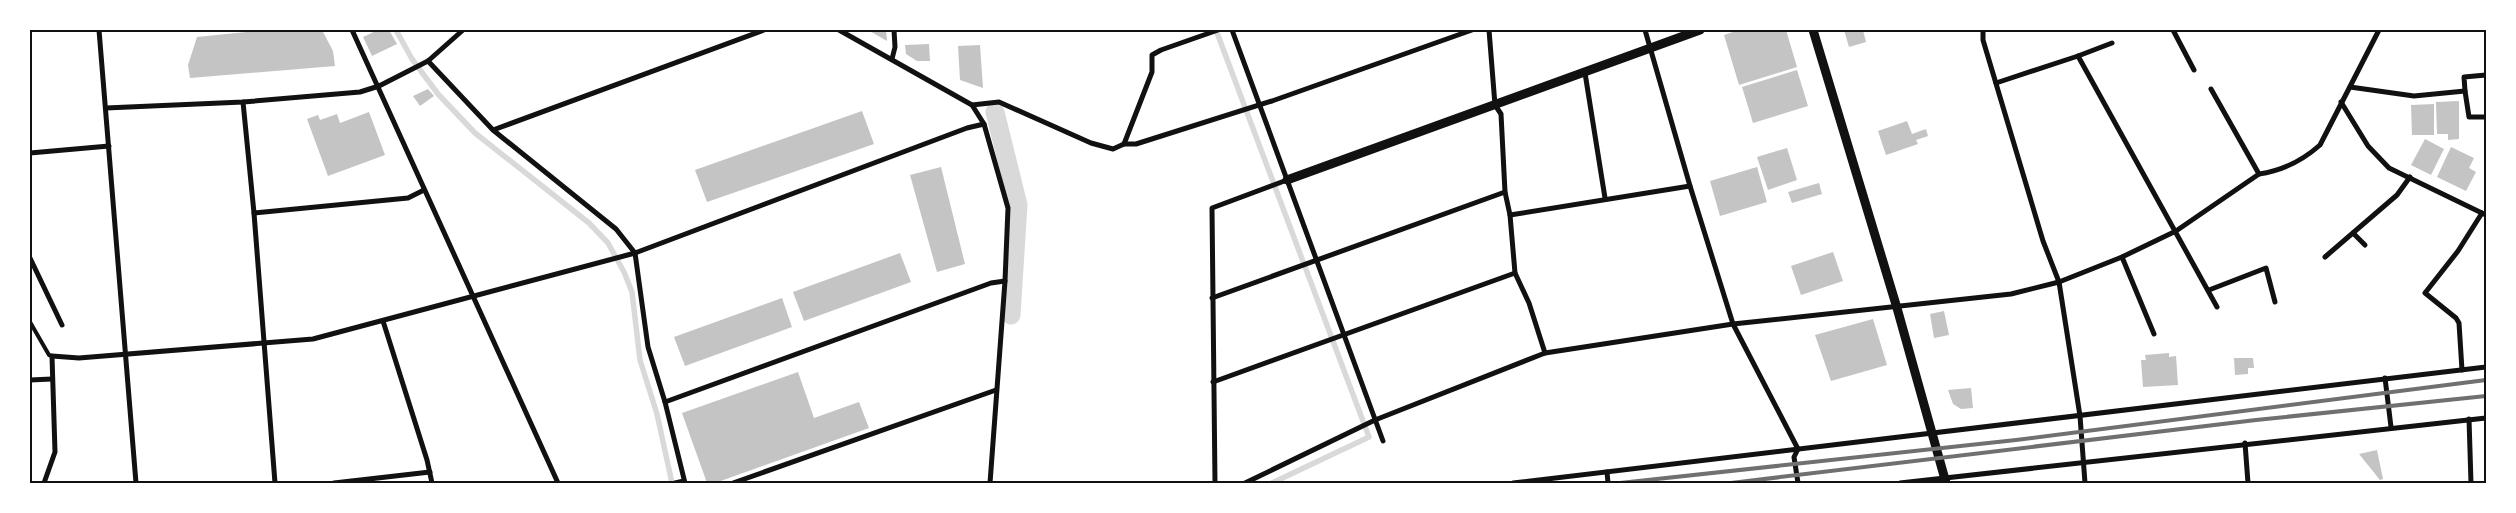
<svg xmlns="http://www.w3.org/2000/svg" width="2516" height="513" font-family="'Libre Baskerville',serif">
<rect width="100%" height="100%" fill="#fff"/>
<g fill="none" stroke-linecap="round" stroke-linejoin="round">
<g stroke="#d9d9d9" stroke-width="5.5">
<polyline points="396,30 412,59 438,94 475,133 589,223 608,243 624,272 632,292 640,360 657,414 672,483"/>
<polyline points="1216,30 1369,437 1272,483"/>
</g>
<polyline stroke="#d9d9d9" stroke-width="19" points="995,112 1018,205 1011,315"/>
</g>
<g fill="#c4c4c4">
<polygon points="266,30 322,30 333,51 335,66 190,78 188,65 197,37"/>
<polygon points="378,30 389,30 397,44 372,56 363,37"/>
<polygon points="868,30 886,30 887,41"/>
<polygon points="1739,30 1767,30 1768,32 1786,30 1797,67 1739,85 1724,35"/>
<polygon points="1844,30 1863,30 1866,42 1849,47"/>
<polygon points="929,44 930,61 917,61 906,54 905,45"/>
<polygon points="980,45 983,88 960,80 958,46"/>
<polygon points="1797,70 1808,106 1753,123 1742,87"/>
<polygon points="428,89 434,96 420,106 413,96"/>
<polygon points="2459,101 2459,139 2448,140 2448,134 2437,134 2436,102"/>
<polygon points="2434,104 2434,135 2412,135 2411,105"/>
<polygon points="862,111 874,144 707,202 695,170"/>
<polygon points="369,112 385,155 328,176 307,119 318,115 320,120 337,114 340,123"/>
<polygon points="1907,121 1912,134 1926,129 1928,136 1916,140 1918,144 1886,155 1878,131"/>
<polygon points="2425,139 2444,149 2431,175 2411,165"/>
<polygon points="2451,147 2474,158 2469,168 2476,172 2466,191 2437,177"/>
<polygon points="1787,148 1797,180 1768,190 1757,157"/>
<polygon points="941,167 965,264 937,272 910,175"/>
<polygon points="1757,167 1767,202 1720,216 1710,181"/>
<polygon points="1819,183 1822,194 1792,203 1788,192"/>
<polygon points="1833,252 1843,281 1801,295 1791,266"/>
<polygon points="900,253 911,282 804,321 793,292"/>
<polygon points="782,298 792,327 685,366 674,337"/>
<polygon points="1944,311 1949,335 1934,338 1930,314"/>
<polygon points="1873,319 1887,365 1831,381 1815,335"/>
<polygon points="2169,353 2169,357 2176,356 2178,385 2143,387 2141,360 2146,360 2145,355"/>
<polygon points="2234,358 2253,358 2254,368 2248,368 2248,374 2235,375"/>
<polygon points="798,372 814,418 859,402 869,428 715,483 707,483 682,413"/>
<polygon points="1971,388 1973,408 1961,409 1953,404 1948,390"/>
<polygon points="2377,450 2383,479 2380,480 2359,454"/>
</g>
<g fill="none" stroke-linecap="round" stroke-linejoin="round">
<polyline stroke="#111" stroke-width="4" points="30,322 49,355 52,356"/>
<g stroke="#111" stroke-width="5">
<polyline points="99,30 136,483"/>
<polyline points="352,30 558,483"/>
<polyline points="839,30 972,105 984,124 1008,208 1005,281 990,483"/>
<polyline points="1232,30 1383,441"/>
<polyline points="1489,30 1495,105 1501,114 1505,192 1510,215 1515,273 1529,303 1545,353"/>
<polyline points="1645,30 1690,186 1733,324 1798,449 1794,457 1798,483"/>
<polyline points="1983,30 1983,40 2043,241 2059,282 2080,416 2085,483"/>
<polyline points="2173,30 2194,70"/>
<polyline points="2078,56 2112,43"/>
<polyline points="892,59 895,47 894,30"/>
<polyline points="428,61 493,130 616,229 635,253 648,347 665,402 685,483"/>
<polyline points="1585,73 1605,198"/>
<polyline points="1996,83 2078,56 2217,307"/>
<polyline points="2350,87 2414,96 2465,91 2469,117 2486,117"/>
<polyline points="2211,89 2259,174"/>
<polyline points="2465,91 2464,77 2486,75"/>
<polyline points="243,102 254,213 408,198 424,190"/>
<polyline points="2341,102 2368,146 2389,168 2486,215"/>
<polyline points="972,105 999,102 1091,143 1113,149 1124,144 1152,72 1152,55 1161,50 1218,30"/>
<polyline points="106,108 243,102 360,92 379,86 428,61 463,30"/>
<polyline points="493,130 764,30"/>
<polyline points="1124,144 1136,144 1272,101 1472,30"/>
<polyline points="30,153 109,146"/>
<polyline points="254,213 275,483"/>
<polyline points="1510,215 1690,186"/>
<polyline points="2353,233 2365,245"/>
<polyline points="2122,257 2154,334"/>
<polyline points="2325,257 2397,195 2410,177"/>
<polyline points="30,258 62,325"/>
<polyline points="2209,290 2266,268 2275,302"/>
<polyline points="1212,298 1505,192"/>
<polyline points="383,321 427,460 432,483"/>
<polyline points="2462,370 2459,323 2456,318 2425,293 2458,251 2482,213"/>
<polyline points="2385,378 2391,427"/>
<polyline points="30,380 52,379"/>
<polyline points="1213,382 1515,273"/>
<polyline points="665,402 991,283 1005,281"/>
<polyline points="2469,419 2471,483"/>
<polyline points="2245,443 2248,483"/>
<polyline points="1607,472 1608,483"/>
<polyline points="44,483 55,452 52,356 79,358 313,339 635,253 967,128 984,124"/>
<polyline points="334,483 430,472"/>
<polyline points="675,483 684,481"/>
<polyline points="733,483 996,390"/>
<polyline points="1215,483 1212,208 1287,180"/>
<path d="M1245 483 1375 420 1545 353 1733 324 2011 294 2059 282 2122 257 2176 231 2259 174C2281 171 2303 160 2320 145L2379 30"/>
<polyline points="1513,483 2486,367"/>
<polyline points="1900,483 2486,418"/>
</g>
<g stroke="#111" stroke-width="9">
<polyline points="1813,30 1897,308 1946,483"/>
<polyline points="1287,180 1700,30"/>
</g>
<g stroke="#707070" stroke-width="4">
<polyline points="1620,483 2016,440 2486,380"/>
<polyline points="1731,483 2256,420 2486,396"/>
</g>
</g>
<rect width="2516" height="513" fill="none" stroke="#ffffff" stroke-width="62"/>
<rect x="31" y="31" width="2454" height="451" fill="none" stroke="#111" stroke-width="2"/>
</svg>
